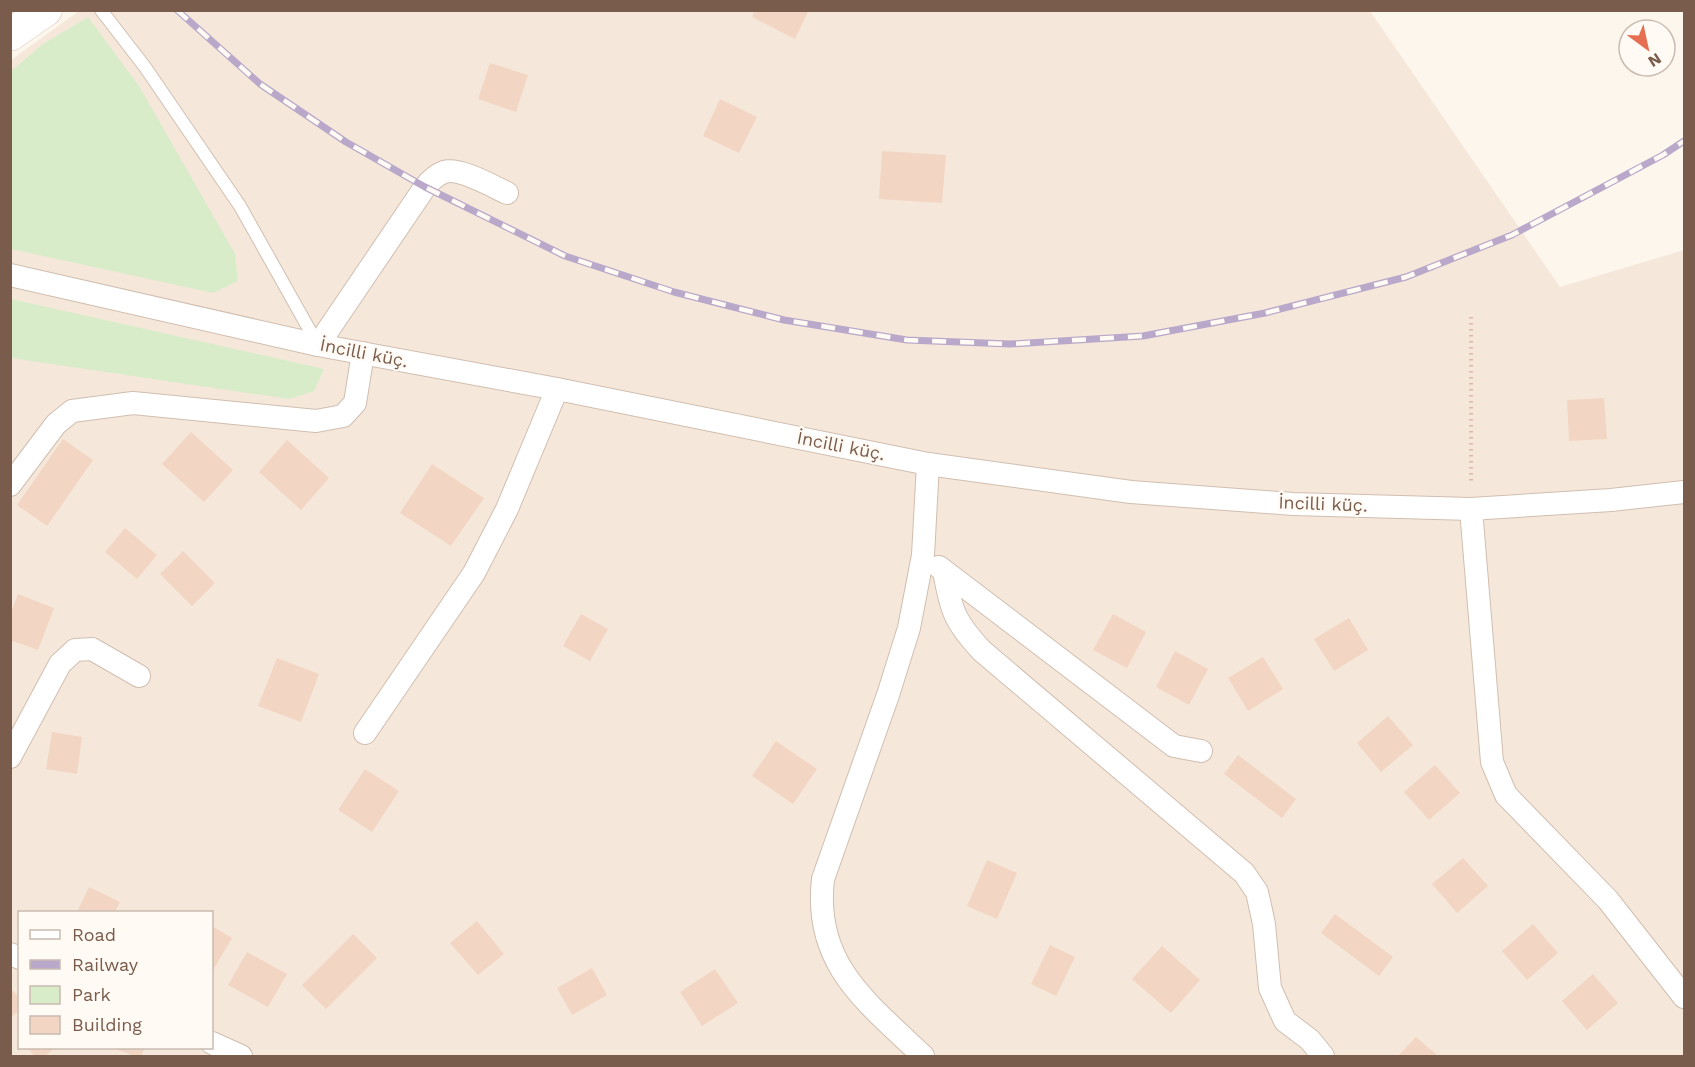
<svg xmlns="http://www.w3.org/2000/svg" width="1695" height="1067" font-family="'Work Sans',sans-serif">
<rect width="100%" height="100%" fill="#fdf6ec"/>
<path fill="#f5e8da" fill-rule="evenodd" d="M79 11H1370L1560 287 1684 250V1056H11V60ZM20 912H212V1048H20Z"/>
<g fill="#d8ecc9">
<polygon points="88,17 139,86 235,254 238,281 213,293 11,249 11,71 43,44"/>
<polygon points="10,299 11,299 324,369 314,391 289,399 11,358"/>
</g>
<g fill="#f3d5c3">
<polygon points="755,10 809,10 795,39 752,17"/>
<polygon points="490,63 528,75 516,112 478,99"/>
<polygon points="720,99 757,117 739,153 703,136"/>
<polygon points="882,151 946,155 942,203 879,199"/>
<polygon points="1604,398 1607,439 1569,441 1567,400"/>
<polygon points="191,432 233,470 204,502 162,464"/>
<polygon points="63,439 93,460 47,526 17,505"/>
<polygon points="287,440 329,478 301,510 259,472"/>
<polygon points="432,464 484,498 451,546 400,513"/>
<polygon points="125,528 157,555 137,579 105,552"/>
<polygon points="183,551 215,583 192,606 160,574"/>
<polygon points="18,594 54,608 38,650 10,640 10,615"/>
<polygon points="581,614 608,629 590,661 563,646"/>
<polygon points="1113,614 1146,632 1127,668 1093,650"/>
<polygon points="1349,618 1368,650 1334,671 1314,639"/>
<polygon points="1175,651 1208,669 1189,705 1156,687"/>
<polygon points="1263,657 1283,689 1248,711 1228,678"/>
<polygon points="277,658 319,674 301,722 258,706"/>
<polygon points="1388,716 1413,745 1381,772 1357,743"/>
<polygon points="52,732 82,737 77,774 46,769"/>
<polygon points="776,741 817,769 793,804 752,776"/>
<polygon points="1238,755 1296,799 1282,818 1224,774"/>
<polygon points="1435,765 1460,793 1429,820 1404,792"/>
<polygon points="365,769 399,791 372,832 338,810"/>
<polygon points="1463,858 1488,886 1457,913 1432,884"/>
<polygon points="987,860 1017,873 997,919 967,906"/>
<polygon points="89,887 120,902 115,912 77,912"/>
<polygon points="1335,914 1393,957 1379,976 1321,933"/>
<polygon points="477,921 504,954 478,975 450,943"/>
<polygon points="1533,924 1558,953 1527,980 1502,951"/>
<polygon points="212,926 232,938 212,972"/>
<polygon points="353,934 377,958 326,1009 302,985"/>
<polygon points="1050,945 1075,957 1056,996 1031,984"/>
<polygon points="1162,946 1200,980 1171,1013 1132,979"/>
<polygon points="247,952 287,974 268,1007 228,985"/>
<polygon points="592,968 607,995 572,1015 557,988"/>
<polygon points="715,969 738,1003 702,1026 680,992"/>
<polygon points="1593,974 1618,1003 1587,1030 1562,1001"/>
<polygon points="10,988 20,998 20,1010 10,1018"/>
<polygon points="1416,1037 1438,1056 1398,1056"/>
<polygon points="27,1048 55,1048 45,1056 35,1056"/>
<polygon points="112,1048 145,1048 141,1056 135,1056"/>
</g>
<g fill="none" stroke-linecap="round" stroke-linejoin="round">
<g stroke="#d1beb0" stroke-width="14">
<polyline id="lane" points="101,10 145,67 240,206 318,345"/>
</g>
<g stroke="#d1beb0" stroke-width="24">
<g id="street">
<polyline points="10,275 318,345 557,389 928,464 1131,492 1293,504 1471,509 1611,500 1684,492"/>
<path d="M318 345 425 187C430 181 436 175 444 172 459 167 492 186 507 193"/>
<polyline points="10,485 56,424 72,411 133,403 316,421 343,416 355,403 363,353"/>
<polyline points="1471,509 1492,762 1506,795 1608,900 1684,997"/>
<polyline points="939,567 1174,746 1201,751"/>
<path d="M944 571C951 610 954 621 982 651L1244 873 1257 892 1264 924 1270 988 1285 1021 1310 1040 1323 1056"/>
<polyline points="365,733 474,573 507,509 557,389"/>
<polyline points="10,757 60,664 75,650 92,649 139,676"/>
<polyline points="10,954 20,958"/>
<polyline points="212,1043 241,1056"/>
<path d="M923 1056C868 1003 813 965 823 879L888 695 909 628 923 555 928 464"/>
</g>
</g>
<g stroke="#d6c0b0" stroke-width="33">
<polyline id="secondary" points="10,35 46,10"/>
</g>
<polyline stroke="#d9b8a5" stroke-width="4" stroke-dasharray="1.5 4.5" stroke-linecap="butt" points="1471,317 1471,484"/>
<use href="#lane" stroke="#fff" stroke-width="12"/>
<use href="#street" stroke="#fff" stroke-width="22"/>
<use href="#secondary" stroke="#fff" stroke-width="32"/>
<g stroke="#b9a8c9" stroke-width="7">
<polyline id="rail" points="177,10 260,84 346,142 425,187 565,256 674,292 784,320 907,340 1010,344 1143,336 1265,313 1406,277 1512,235 1663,155 1684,141"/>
</g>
<use href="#rail" stroke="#fffaf3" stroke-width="4.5" stroke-dasharray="14" stroke-linecap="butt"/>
</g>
<g text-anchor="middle" stroke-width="4.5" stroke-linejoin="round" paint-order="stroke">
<g font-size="18" fill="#7a5c4d" stroke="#fffaf3">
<text transform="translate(364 353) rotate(11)" y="6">İncilli küç.</text>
<text transform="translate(841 446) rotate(11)" y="6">İncilli küç.</text>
<text transform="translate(1323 504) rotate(2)" y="6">İncilli küç.</text>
</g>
</g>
<rect width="1695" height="1067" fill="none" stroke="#7a5c4d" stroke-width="24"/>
<rect x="18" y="911" width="195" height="138" fill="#fffaf3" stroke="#cabbb1" stroke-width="1.5"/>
<rect x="30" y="930" width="30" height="9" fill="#ffffff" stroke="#cabbb1" stroke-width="1.5"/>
<text x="72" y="941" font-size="18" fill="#7a5c4d">Road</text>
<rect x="30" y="960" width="30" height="9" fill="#b9a8c9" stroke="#cabbb1" stroke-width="1.5"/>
<text x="72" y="971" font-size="18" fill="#7a5c4d">Railway</text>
<rect x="30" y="986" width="30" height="18" fill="#d8ecc9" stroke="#cabbb1" stroke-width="1.5"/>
<text x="72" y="1001" font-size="18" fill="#7a5c4d">Park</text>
<rect x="30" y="1016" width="30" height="18" fill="#f3d5c3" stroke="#cabbb1" stroke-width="1.5"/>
<text x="72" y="1031" font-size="18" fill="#7a5c4d">Building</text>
<g transform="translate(1647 48) rotate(147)"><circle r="28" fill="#fffaf3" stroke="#cabbb1" stroke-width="1.5"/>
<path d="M0-4.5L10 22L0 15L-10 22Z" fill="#e76f51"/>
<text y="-9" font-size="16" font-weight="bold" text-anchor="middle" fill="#7a5c4d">N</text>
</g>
</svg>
